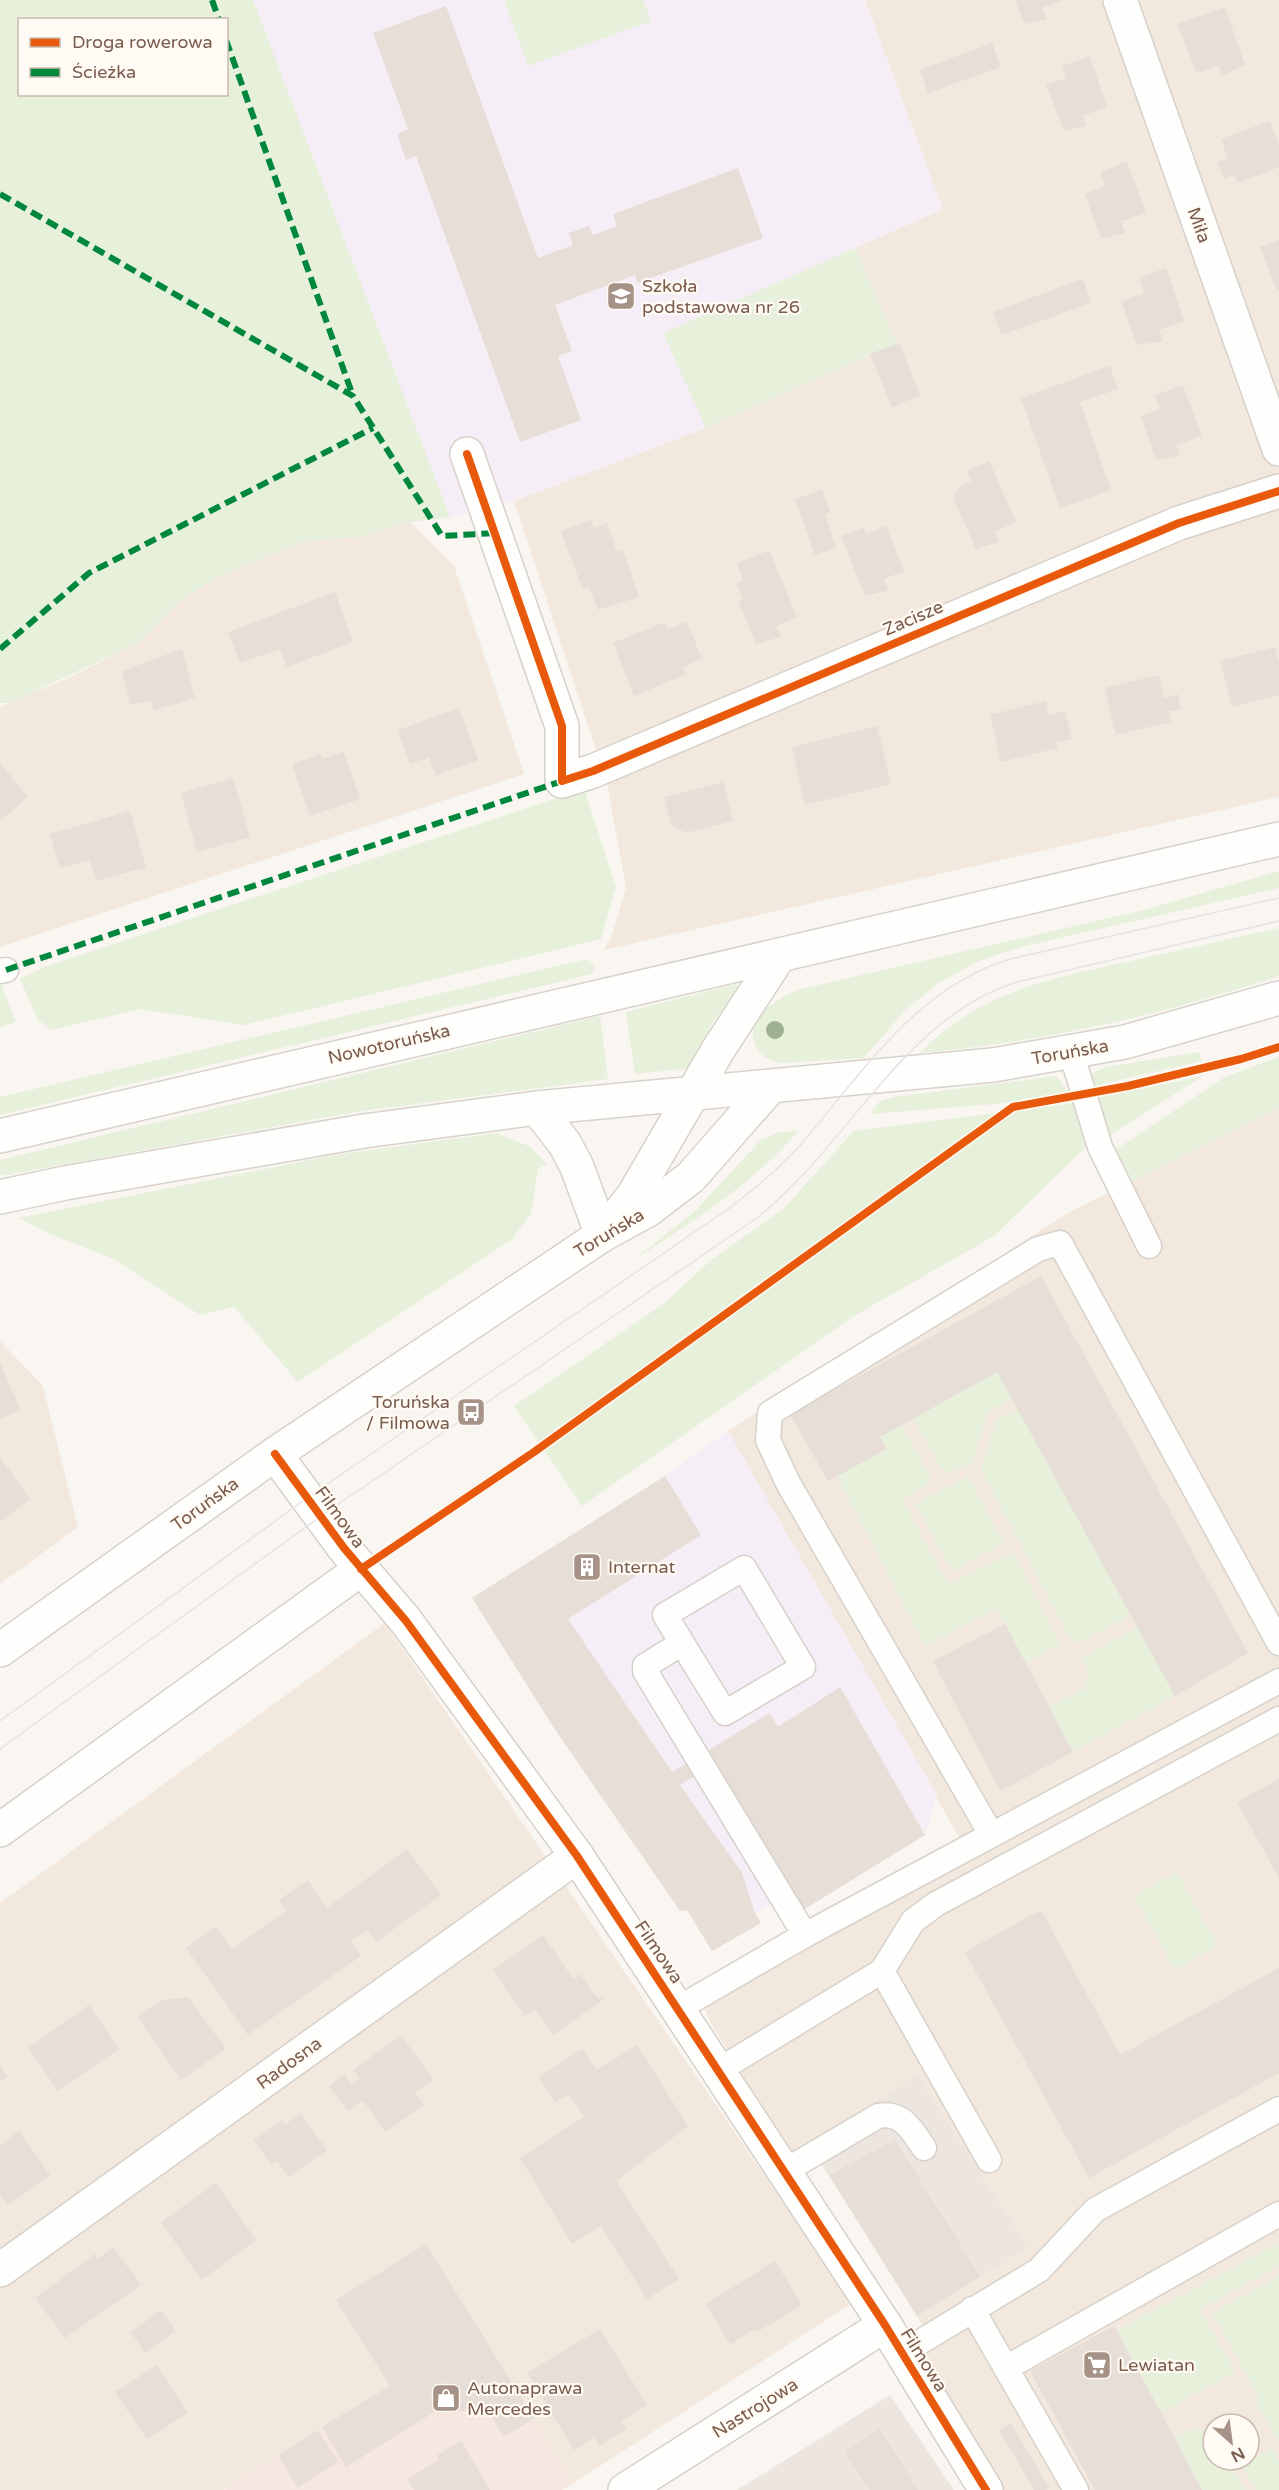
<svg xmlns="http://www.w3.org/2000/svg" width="1279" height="2490" font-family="'Varela Round',sans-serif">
<rect width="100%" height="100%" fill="#f9f5f0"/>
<g fill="#f2e8de" fill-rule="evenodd">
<polygon points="865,0 1279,0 1279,797 604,950 612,935 626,888 607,783 514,501 706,428 897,343 855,248 943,209"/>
<polygon points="410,522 454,566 524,774 0,947 0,707 66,679 136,644 178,602 219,576 305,541 360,537"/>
<path d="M1279 1108V2490H986L902 2353 929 2337 917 2316 1027 2246 809 2144 791 2154 710 2022 699 1996 965 1848 728 1431 1068 1213ZM1213 2424H1249V2460H1213Z"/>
<polygon points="0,1341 43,1386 78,1527 0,1584"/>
<polygon points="385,1623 852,2303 572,2484 480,2330 223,2490 0,2490 0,1903"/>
</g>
<polygon fill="#f6e8e1" points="480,2330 572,2484 562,2490 224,2490"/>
<g fill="#ede5e0">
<polygon points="917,2076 1028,2247 917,2316 809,2144"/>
<polygon points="890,2395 954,2490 737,2490"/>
</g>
<g fill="#f6eef6">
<polygon points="253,0 865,0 943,209 855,248 897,343 706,428 514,501 450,517"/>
<polygon points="728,1431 937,1795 925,1835 803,1910 792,1892 755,1913 761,1923 712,1951 687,1910 554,1728 472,1598 665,1476"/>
</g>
<g fill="#e7f0db" fill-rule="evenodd">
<path d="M0 0H253L450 517 410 522 360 537 305 541 219 576 178 602 136 644 10 703H0ZM20 20H226V94H20Z"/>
<polygon points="504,0 643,0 651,21 528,66"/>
<polygon points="855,248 897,343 706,428 663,333"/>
<polygon points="584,789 616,887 601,939 244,1025 140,1009 52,1030 38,1020 20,979 44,967"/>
<path d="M1279 871V888L1025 946 981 960 940 982 906 1009 864 1058 781 1063C768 1060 761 1057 755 1045 744 1017 779 997 801 989L1144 910Z"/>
<path d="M1279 928V976C1161 1015 1044 1042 920 1053 981 991 1049 979 1131 961 1180 950 1230 939 1279 928Z"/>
<polygon points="587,959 595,966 592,974 0,1115 0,1097"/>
<polygon points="0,982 16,1022 0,1027"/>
<polygon points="737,984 737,994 714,1019 692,1068 635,1074 626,1012"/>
<polygon points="600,1016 608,1079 361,1111 0,1176 0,1160"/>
<polygon points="1200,1052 1201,1061 1094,1086 1091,1079 1095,1072 1106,1067"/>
<polygon points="1279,1057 1279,1108 1133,1181 1115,1150 1225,1077"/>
<polygon points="1057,1076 1068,1093 995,1104 870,1114 880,1101 894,1097"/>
<polygon points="1203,1076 1110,1135 1097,1098"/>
<polygon points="1074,1103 1088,1145 994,1236 854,1316 582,1506 514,1406 666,1302 711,1260 783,1209 854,1131"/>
<path d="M798 1131C752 1186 691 1222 632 1261L694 1212 761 1140 780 1132Z"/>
<polygon points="496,1133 529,1146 547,1164 538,1169 531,1214 512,1239 298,1382 234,1307 200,1315 114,1259 50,1234 19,1218 335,1155"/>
<polygon points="997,1372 1012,1398 988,1412 972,1463 950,1473 941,1468 913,1418"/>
<polygon points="1018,1409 1131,1615 1079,1643 1070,1639 981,1469 996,1420"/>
<polygon points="901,1425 930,1476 927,1485 902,1499 948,1584 1014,1552 1060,1644 1026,1663 997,1609 925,1646 837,1476 887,1449 880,1437"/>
<polygon points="968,1476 1004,1543 952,1571 915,1504"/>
<polygon points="1138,1627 1175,1696 1073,1752 1049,1707 1084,1689 1089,1671 1081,1658"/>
<polygon points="1177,1872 1218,1946 1175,1970 1134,1896"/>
<polygon points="1279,2243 1279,2266 1200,2309 1235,2372 1194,2395 1191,2391 1189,2398 1161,2413 1117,2330"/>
<polygon points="1279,2276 1279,2444 1255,2400 1259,2397 1212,2313"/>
<polygon points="1192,2428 1213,2433 1213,2460 1229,2460 1245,2490 1202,2490 1174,2437"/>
<polygon points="1272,2448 1279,2461 1279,2490 1256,2490 1242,2464"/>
</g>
<g fill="#e6ded7">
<polygon points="1015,0 1063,0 1042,8 1047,19 1024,24"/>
<polygon points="446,6 538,258 573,245 569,233 589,226 593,235 617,226 613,214 738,168 763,238 637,283 635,275 555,305 572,351 558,356 581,420 520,442 416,156 406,160 397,134 408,129 373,33"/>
<polygon points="1225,7 1245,65 1223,75 1219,65 1197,73 1177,24"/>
<polygon points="992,43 1001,67 928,93 920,70"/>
<polygon points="1090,56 1107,107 1082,116 1086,126 1064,131 1046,85 1066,78 1062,66"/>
<polygon points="1270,121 1279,146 1279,167 1237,183 1234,175 1224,179 1218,162 1228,159 1221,139"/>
<polygon points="1127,162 1146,213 1121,221 1125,233 1101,239 1085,194 1105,186 1100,172"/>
<polygon points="1279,240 1279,290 1277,291 1260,247"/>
<polygon points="1166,268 1184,321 1159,330 1163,341 1137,345 1121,301 1144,293 1139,278"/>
<polygon points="1083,279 1091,303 1001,335 993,312"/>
<polygon points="899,343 920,395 892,407 870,354"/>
<polygon points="1110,366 1118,389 1080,402 1111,490 1060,508 1021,398"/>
<polygon points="1183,385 1202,436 1176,445 1180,455 1156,460 1141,416 1160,409 1155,395"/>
<polygon points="989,461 1016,522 995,532 1000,542 976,549 953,498 960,486 971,481 966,471"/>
<polygon points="822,490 830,512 825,514 836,548 815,555 795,499"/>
<polygon points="591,520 594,528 607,523 617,552 623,550 639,597 598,610 589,587 583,590 561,531"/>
<polygon points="886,526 904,571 884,579 888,590 865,596 841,536 863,528 866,534"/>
<polygon points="769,550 797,617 776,626 781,637 756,644 738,601 743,600 736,583 743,580 737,564"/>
<polygon points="335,592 353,642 287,667 280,649 240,663 228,632"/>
<polygon points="665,622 668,629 687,622 702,659 683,667 686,674 634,696 613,643"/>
<polygon points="1275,647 1279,662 1279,695 1232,707 1220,661"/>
<polygon points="182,649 195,698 154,710 151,700 130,705 122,671"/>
<polygon points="1159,675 1164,698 1178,694 1181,709 1169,711 1171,722 1116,735 1105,688"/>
<polygon points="1046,701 1049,715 1065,711 1072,739 1056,743 1058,748 1001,762 990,715"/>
<polygon points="459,708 478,760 436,775 429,757 410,764 398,730"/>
<polygon points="877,726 891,784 805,805 792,747"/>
<polygon points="344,752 360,799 310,816 292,764 321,754 322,759"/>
<polygon points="0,763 28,797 0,821"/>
<polygon points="233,778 250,837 197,852 181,793"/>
<polygon points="723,782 733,821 686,833 671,825 664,797"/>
<polygon points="130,811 146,867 96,881 90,860 60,868 50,834"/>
<polygon points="1041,1276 1248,1653 1175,1696 997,1372 880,1437 887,1449 828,1481 790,1414"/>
<polygon points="0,1363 21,1411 0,1418"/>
<polygon points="0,1457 30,1499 0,1522"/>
<polygon points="665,1476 701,1535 568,1619 672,1772 770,1713 778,1727 840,1687 925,1835 803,1910 713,1765 680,1785 742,1873 755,1913 761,1923 712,1951 687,1910 680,1911 554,1728 472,1598"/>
<polygon points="1005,1624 1073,1752 1000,1791 933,1661"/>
<polygon points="1279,1779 1279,1878 1237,1802"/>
<polygon points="407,1849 441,1895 376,1942 367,1930 351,1941 361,1956 248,2035 186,1948 216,1926 232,1949 286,1911 279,1900 308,1880 327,1908"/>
<polygon points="1041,1910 1120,2055 1279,1968 1279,2073 1089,2178 965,1952"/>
<polygon points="543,1935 573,1979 580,1974 598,1999 601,1997 603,2000 553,2035 535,2009 525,2016 493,1970"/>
<polygon points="188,1997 226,2049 181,2080 138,2017 160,2001"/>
<polygon points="89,2005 119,2049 58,2091 28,2048"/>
<polygon points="401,2035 434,2080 415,2093 424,2105 385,2132 363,2100 348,2111 329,2086 345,2074 351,2084 360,2078 353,2070"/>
<polygon points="637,2045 688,2126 616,2181 679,2279 647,2299 601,2226 572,2244 520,2158 584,2117 569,2094 555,2102 539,2077 582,2049 597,2070"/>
<polygon points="0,2065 8,2076 0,2082"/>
<polygon points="300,2113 327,2150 289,2177 277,2161 271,2165 254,2140 282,2120 285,2125"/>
<polygon points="19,2131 50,2175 8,2205 0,2194 0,2146"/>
<polygon points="895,2140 980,2276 917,2316 829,2175"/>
<polygon points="216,2183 256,2240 202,2280 161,2222"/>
<polygon points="426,2244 534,2418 504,2437 487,2410 434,2412 346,2467 322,2427 390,2386 336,2300"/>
<polygon points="113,2247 141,2285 65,2338 35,2298 95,2254 98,2259"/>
<polygon points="775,2261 802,2305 757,2332 755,2329 730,2344 706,2304"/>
<polygon points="161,2310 176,2331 145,2353 131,2332"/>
<polygon points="1114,2326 1174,2437 1202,2490 1095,2490 1030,2371"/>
<polygon points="600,2329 647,2405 621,2421 626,2429 599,2446 594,2437 574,2450 527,2373"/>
<polygon points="157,2365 188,2413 147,2439 115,2392"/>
<polygon points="1011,2423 1049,2488 1046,2490 1034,2490 999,2430"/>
<polygon points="880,2429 918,2490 870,2490 845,2452"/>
<polygon points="318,2430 338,2462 298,2488 278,2455"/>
<polygon points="461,2441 490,2490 414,2490 407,2479 439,2460 437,2455"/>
</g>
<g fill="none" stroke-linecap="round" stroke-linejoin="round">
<g stroke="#d7d1cb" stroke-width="27">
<g id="lane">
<polyline points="0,971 6,970"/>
<polyline points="1071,1052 1100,1147 1149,1246"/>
<polyline points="991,1834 788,1483 768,1440 770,1413 1038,1249 1060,1243 1279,1643"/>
<polyline points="805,1935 1279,1681"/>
<polyline points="882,1971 989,2160"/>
<polyline points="679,2008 805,1935 645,1671 645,1666 682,1643 665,1615 744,1568 803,1667 725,1713 682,1643"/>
<polyline points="719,2070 882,1971 913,1921 936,1904 1279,1719"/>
<path d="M785 2171 878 2116C902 2111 912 2130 924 2148"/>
<polyline points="972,2309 1076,2490"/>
<polyline points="902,2353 1039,2270 1095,2210 1279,2109"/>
<polyline points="1006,2368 1279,2214"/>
</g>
</g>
<g stroke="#d7d1cb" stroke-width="36">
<g id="street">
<polyline points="1120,0 1279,449"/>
<polyline points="467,454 562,726 562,781 593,771 1179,523 1279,491"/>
<polyline points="275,1454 344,1548 406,1621 577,1856 885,2325 986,2490"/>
<polyline points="0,1830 361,1569"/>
<polyline points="0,2270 577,1856"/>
<polyline points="625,2490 885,2325"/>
</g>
</g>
<g stroke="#d9d2cb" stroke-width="36">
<g id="secondary">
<polyline points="537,1108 565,1144 577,1167 602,1235"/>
<polyline points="0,1136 1279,839"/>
<polyline points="0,1197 65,1183 364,1131 537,1108 993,1065 1125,1042 1279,998"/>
<polyline points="611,1224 633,1196 718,1050 779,956"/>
<polyline points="0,1650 275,1454 602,1235 648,1210 691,1177 770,1087"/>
</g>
</g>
<use href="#lane" stroke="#fefefd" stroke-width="24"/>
<use href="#street" stroke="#fefefd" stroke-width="33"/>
<use href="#secondary" stroke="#fefefd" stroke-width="33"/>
<g stroke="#e6e3e7" stroke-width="1.5">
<path d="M0 1721 307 1498 731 1207C756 1187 781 1168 802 1143 863 1072 917 987 1010 959L1279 898"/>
<path d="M0 1749 321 1516 757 1218C847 1147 905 1016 1017 982L1279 921"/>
</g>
<g stroke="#00873e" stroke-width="6" stroke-dasharray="12 6" stroke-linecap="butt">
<polyline points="212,0 219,20"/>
<polyline points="226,40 353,396"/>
<polyline points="0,194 353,396 442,536 496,533"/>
<polyline points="0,649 89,573 373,428"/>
<polyline points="6,970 562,781"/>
</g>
<g stroke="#fffaf3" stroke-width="11">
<g id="cycleway">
<polyline points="467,454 562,726 562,781 593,771 1179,523 1279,491"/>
<polyline points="275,1454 344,1548 406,1621 577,1856 885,2325 986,2490"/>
<polyline points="361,1569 534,1452 1013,1107 1128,1086 1241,1059 1279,1047"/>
</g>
</g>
<use href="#cycleway" stroke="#e8590c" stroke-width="8"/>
</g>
<circle fill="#9eb190" cx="775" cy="1030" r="9"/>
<defs>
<g id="school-square" transform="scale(1.5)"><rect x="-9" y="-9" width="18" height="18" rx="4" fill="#a69286" stroke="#fffaf3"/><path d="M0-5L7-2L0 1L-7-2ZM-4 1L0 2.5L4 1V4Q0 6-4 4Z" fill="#fff"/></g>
<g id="bus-square" transform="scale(1.5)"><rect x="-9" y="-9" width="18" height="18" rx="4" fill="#a69286" stroke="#fffaf3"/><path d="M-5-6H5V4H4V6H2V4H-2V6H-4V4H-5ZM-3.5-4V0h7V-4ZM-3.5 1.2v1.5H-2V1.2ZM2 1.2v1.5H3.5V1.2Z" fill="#fff"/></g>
<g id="building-square" transform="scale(1.5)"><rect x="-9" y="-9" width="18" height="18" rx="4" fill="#a69286" stroke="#fffaf3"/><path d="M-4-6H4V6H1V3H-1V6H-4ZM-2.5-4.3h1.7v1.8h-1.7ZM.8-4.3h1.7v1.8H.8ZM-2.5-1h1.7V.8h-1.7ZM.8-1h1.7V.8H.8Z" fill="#fff"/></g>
<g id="supermarket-square" transform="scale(1.5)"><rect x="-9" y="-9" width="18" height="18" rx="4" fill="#a69286" stroke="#fffaf3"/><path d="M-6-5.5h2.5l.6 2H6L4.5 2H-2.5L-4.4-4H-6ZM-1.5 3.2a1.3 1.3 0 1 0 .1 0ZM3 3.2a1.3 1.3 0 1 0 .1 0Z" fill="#fff"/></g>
<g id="shop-square" transform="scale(1.5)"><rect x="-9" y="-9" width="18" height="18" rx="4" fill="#a69286" stroke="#fffaf3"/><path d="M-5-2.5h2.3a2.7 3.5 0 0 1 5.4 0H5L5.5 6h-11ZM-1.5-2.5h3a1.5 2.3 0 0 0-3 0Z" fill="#fff"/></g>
</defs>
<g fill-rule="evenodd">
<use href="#school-square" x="621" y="296"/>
<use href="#bus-square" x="471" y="1412"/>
<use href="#building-square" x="587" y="1567"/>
<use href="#supermarket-square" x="1097" y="2365"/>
<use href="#shop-square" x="446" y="2398"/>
</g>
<g text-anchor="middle" stroke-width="4.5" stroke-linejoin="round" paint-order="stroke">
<g font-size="18" fill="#7a5c4d" stroke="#fffaf3">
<text transform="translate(1199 225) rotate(70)" y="6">Miła</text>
<text transform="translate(913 618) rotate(-23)" y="6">Zacisze</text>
<text transform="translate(389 1044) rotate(-13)" y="6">Nowotoruńska</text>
<text transform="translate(1070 1052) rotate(-10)" y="6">Toruńska</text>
<text transform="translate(609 1233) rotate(-31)" y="6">Toruńska</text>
<text transform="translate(205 1504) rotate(-36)" y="6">Toruńska</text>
<text transform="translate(340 1517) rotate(54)" y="6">Filmowa</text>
<text transform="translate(659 1952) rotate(56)" y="6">Filmowa</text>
<text transform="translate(289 2063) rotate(-36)" y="6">Radosna</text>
<text transform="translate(924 2360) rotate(58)" y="6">Filmowa</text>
<text transform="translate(755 2408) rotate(-32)" y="6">Nastrojowa</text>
</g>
<g font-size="18" fill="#7a5c4d" stroke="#fffaf3" text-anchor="start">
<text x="642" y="292">Szkoła<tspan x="642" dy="21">podstawowa nr 26</tspan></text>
<text x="450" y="1408" text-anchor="end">Toruńska<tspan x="450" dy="21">/ Filmowa</tspan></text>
<text x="608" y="1573">Internat</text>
<text x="1118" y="2371">Lewiatan</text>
<text x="467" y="2394">Autonaprawa<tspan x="467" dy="21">Mercedes</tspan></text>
</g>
</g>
<rect x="18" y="18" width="210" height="78" fill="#fffaf3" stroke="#cabbb1" stroke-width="1.5"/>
<rect x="30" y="38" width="30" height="9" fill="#e8590c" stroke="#cabbb1" stroke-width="1.5"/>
<text x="72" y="48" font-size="18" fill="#7a5c4d">Droga rowerowa</text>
<rect x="30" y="68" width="30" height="9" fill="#00873e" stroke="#cabbb1" stroke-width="1.5"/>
<text x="72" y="78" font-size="18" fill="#7a5c4d">Ścieżka</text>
<g transform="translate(1231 2442) rotate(152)"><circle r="28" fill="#fffaf3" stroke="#cabbb1" stroke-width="1.5"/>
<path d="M0-4.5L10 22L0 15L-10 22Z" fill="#a69286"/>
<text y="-9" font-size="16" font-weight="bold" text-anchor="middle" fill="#7a5c4d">N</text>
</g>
</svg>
